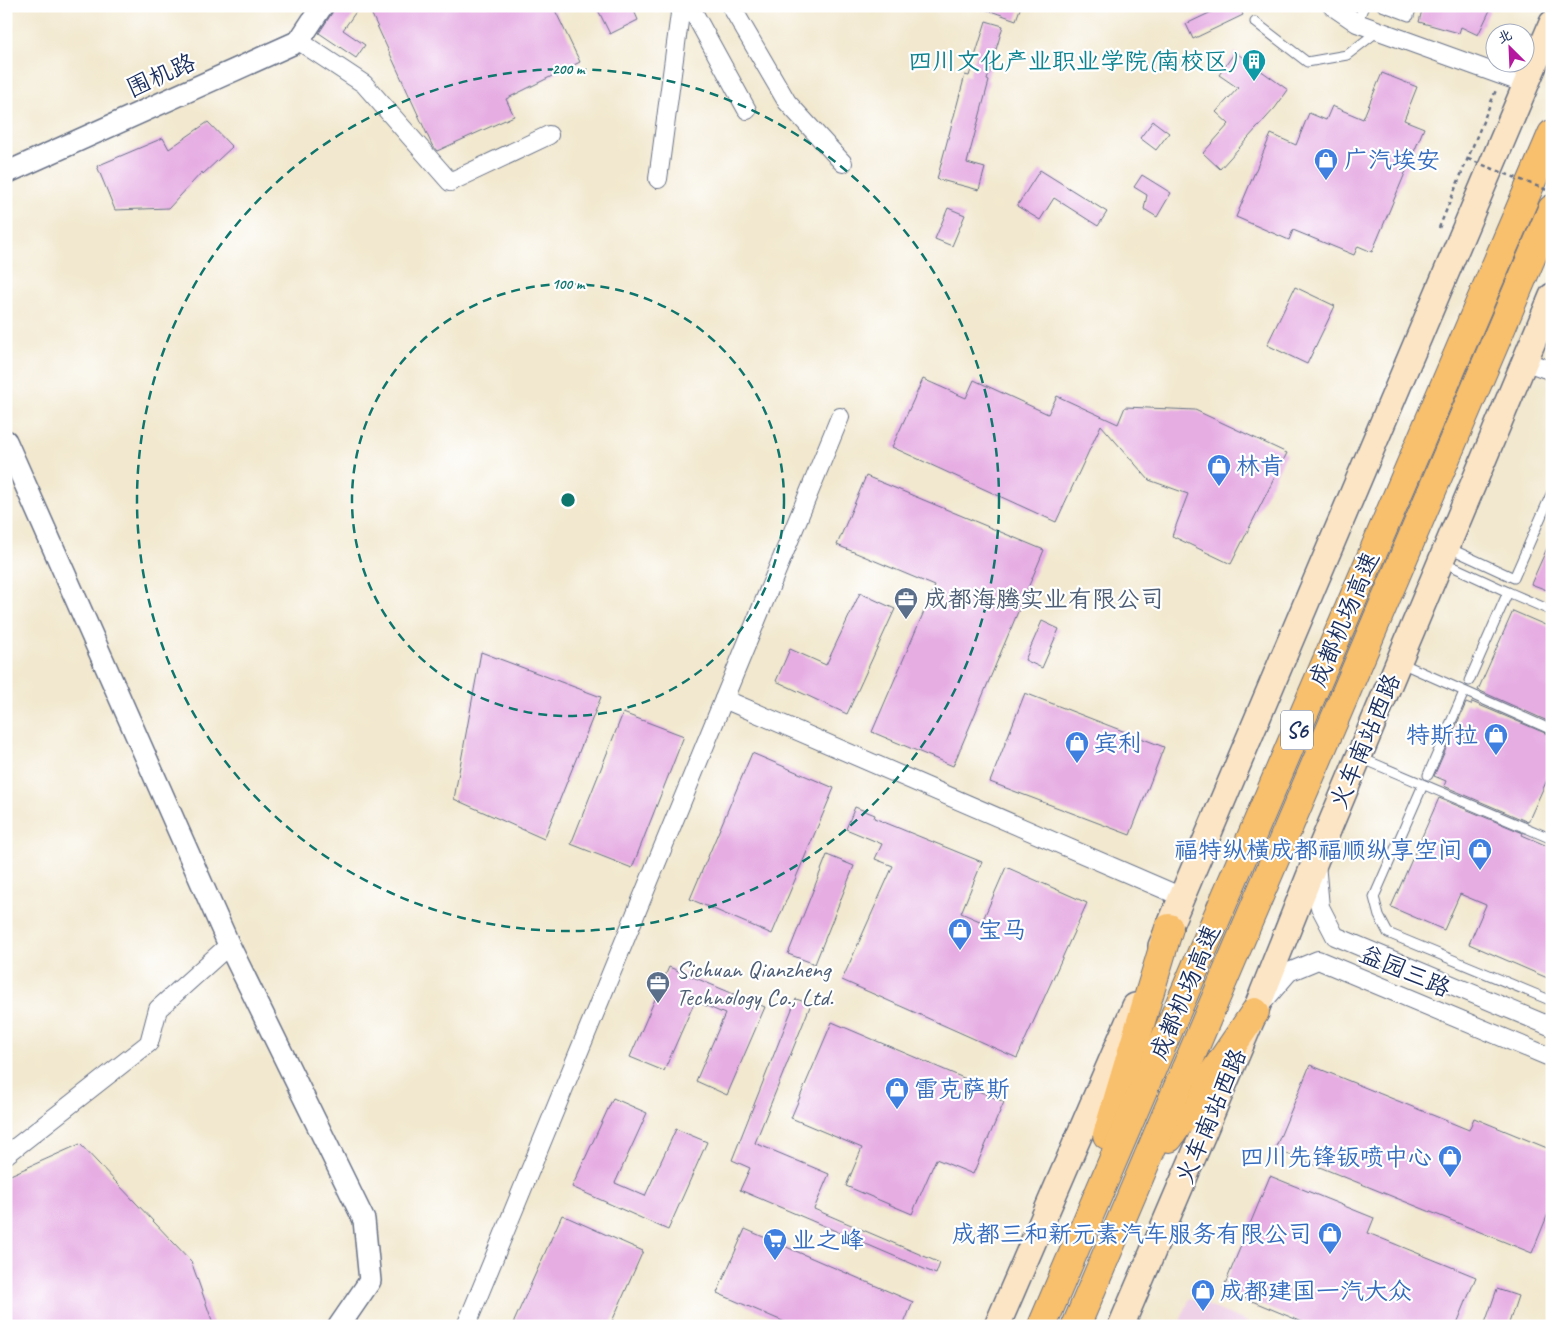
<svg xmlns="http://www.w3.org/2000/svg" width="1558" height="1332" font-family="Caveat,'LXGW WenKai TC',sans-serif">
<rect width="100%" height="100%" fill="#fff"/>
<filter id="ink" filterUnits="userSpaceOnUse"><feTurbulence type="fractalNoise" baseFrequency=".02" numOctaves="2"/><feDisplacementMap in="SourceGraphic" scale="10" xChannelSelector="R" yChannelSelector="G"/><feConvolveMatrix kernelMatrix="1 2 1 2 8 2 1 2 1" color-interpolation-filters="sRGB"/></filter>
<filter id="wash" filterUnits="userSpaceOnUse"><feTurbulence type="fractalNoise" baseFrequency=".0096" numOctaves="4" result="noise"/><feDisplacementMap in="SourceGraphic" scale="20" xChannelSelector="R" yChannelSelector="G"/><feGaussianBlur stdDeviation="1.12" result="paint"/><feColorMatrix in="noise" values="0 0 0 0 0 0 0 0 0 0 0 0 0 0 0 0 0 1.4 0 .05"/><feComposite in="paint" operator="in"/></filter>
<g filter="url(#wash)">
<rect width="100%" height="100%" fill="#f2e8cf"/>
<polygon fill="#eed0e7" points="1190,1298 1257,1326 1178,1326"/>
<g id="blocks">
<g fill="#e6ade3">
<polygon points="335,6 360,6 343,30 365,45 356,58 319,33 332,13"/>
<polygon points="368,6 553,6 580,62 506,99 514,116 437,151 432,145"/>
<polygon points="596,6 632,6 638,20 610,34"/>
<polygon points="983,6 1021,6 1016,20 982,8"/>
<polygon points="1224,6 1239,6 1243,15 1193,39 1186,24"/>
<polygon points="1423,6 1492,6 1478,35 1461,27 1459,33 1419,22"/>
<polygon points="986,21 1003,26 987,80 989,81 967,163 985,168 979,190 937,179 965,75 969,76"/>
<polygon points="1235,52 1288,90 1275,108 1220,169 1203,153 1229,124 1216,112 1238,88 1219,75"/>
<polygon points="1382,73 1417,87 1404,120 1424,128 1372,252 1358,246 1354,255 1293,230 1289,240 1236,217 1271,134 1296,145 1309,113 1326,120 1332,106 1363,119"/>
<polygon points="1153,121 1169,133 1156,150 1140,138"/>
<polygon points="208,122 232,147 203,174 202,172 169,208 115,210 97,166 163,138 169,149"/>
<polygon points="1040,170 1107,212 1098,226 1054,198 1040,220 1017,206"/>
<polygon points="1142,175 1171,193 1157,217 1144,209 1147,195 1134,187"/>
<polygon points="948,208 965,215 952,246 935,239"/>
<polygon points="1295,287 1335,306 1307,364 1267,345"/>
<polygon points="923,379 966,398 974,380 1048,414 1057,396 1118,424 1125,407 1195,410 1287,453 1231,564 1172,536 1188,494 1149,480 1101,425 1056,522 892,447"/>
<polygon points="866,476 1044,550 953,766 872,732 935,586 837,545"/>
<polygon points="1552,537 1552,592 1531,584"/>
<polygon points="860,593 895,609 847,714 776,681 790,649 826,665"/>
<polygon points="1513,611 1552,628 1552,723 1478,690"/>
<polygon points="1042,621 1059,629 1042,668 1025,660"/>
<polygon points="481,652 601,697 544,839 454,799"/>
<polygon points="1025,693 1164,747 1130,835 990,782"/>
<polygon points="1472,702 1552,736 1552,769 1528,822 1444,786 1446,781 1434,776 1466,703 1471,705"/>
<polygon points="623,713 684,736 632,868 571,844"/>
<polygon points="752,753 834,788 772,934 690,899"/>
<polygon points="1439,798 1523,833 1522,835 1552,848 1552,980 1469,944 1486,905 1460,894 1444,930 1391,907"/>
<polygon points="855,807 875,815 874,818 982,862 961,913 982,922 1006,867 1087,903 1017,1058 842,980 893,866 875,859 882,844 846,829"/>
<polygon points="827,855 854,866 815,964 788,954"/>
<polygon points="669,967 765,1007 727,1095 696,1081 725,1014 695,1001 664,1071 630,1057"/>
<polygon points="796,999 811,1004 755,1143 829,1174 814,1209 940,1263 936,1274 740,1190 750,1168 732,1160"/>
<polygon points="832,1022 973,1082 976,1090 1004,1102 973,1174 936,1159 912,1214 846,1186 862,1148 791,1118"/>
<polygon points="1310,1065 1469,1130 1474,1118 1552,1150 1552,1204 1532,1253 1275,1149"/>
<polygon points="613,1098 647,1113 615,1183 645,1196 676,1129 707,1142 668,1230 572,1187"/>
<polygon points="80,1144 191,1261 214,1326 6,1326 6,1177"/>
<polygon points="1270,1176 1374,1218 1368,1233 1476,1277 1456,1326 1312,1326 1223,1289"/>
<polygon points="562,1215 643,1251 610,1326 512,1326"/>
<polygon points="745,1229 913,1302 903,1326 794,1326 717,1293"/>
<polygon points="1497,1289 1518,1296 1508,1326 1484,1326"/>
</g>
</g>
</g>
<g filter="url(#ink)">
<use href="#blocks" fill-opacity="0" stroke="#667086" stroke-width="1"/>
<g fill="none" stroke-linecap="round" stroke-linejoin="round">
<g stroke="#667086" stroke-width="11">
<g id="service">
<polyline points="1382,6 1409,16 1412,6"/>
<polyline points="1255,22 1307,62 1347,55 1378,31"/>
<polyline points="1357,23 1364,6"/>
<polyline points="1447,547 1514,578 1552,492"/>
<polyline points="1443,562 1508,592 1552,611"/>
<polyline points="1401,663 1552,730"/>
<polyline points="1469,681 1508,592"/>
<polyline points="1361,758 1552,839"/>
<polyline points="1428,775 1464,692"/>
<polyline points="1423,785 1374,897 1379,916 1388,933 1552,1001"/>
</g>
</g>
<g stroke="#667086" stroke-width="20">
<g id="minor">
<polyline points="690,6 747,110"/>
<polyline points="731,6 787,102 843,163"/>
<polyline points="1332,6 1357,23 1526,84"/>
<polyline points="299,41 364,84 450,182 549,135"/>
<polyline points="658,179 681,6"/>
<polyline points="1524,361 1552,371"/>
<polyline points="724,699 1182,897"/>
<polyline points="1316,863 1320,907 1335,936 1552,1027"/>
<polyline points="1265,1000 1289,972 1318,960 1552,1058"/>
<polyline points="6,1155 149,1043 158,1009 229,945"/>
<polyline points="466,1326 840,417"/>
</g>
</g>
<g stroke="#667086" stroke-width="24">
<g id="tertiary">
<polyline points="6,173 299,41 322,6"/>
<polyline points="6,441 229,945 364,1220 370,1281 339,1326"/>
</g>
</g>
<g stroke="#667086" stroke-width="28">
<g id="secondary">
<polyline points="1161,946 1552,23"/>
<polyline points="997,1326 1135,1006"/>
<polyline points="1121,1326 1255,1012 1316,859 1552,296"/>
</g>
</g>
<g stroke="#667086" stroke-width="30">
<g id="motorway">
<polyline points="1107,1135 1169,928"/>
<polyline points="1169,1138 1255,1012"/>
<polyline points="1042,1326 1552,134"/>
<polyline points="1076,1326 1552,209"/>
</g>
</g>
<polyline stroke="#667086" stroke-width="2.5" stroke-dasharray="4 4" stroke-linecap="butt" points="1439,228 1496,90"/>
<use href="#service" stroke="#fff" stroke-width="9"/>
<use href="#minor" stroke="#fff" stroke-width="18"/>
<use href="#tertiary" stroke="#fff" stroke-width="21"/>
<use href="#secondary" stroke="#fce5c4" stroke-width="25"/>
<use href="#motorway" stroke="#f8bf6c" stroke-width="28"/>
<polyline stroke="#667086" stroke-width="2.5" stroke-dasharray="4 4" stroke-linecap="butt" points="1468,159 1552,192"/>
</g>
</g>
<g fill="none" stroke="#0f766e" stroke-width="2.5" stroke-dasharray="9 6">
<circle cx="568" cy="500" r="216"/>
<circle cx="568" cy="500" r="431"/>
</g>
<defs>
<g id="building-pin" transform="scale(1.25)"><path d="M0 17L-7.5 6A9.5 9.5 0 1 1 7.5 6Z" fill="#0f9aa8" stroke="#fff"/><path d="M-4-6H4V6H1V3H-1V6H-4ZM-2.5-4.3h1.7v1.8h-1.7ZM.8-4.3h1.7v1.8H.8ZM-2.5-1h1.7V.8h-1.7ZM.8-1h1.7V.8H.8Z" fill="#fff"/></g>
<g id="shop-pin" transform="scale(1.25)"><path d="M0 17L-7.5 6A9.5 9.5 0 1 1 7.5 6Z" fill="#3f7fe0" stroke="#fff"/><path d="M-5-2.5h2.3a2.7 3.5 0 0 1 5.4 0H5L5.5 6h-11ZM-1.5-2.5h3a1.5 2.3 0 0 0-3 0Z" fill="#fff"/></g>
<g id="office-pin" transform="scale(1.25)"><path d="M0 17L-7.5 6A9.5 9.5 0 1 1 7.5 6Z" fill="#5c6f8a" stroke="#fff"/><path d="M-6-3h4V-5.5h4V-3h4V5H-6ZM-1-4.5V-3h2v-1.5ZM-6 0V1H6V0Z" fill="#fff"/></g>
<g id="supermarket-pin" transform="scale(1.25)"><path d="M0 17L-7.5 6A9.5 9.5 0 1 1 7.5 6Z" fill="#3f7fe0" stroke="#fff"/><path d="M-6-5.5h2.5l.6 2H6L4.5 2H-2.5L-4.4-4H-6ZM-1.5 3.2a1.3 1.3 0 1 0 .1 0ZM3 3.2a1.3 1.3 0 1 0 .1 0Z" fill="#fff"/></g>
</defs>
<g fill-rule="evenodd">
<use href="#building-pin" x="1254" y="61"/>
<use href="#shop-pin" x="1326" y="160"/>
<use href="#shop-pin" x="1219" y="466"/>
<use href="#office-pin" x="906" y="599"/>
<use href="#shop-pin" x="1496" y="735"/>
<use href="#shop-pin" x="1077" y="743"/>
<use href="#shop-pin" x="1480" y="850"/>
<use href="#shop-pin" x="960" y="930"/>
<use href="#office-pin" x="658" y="983"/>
<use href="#shop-pin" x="897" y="1089"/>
<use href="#shop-pin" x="1450" y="1157"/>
<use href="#shop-pin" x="1330" y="1234"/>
<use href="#supermarket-pin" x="775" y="1240"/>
<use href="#shop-pin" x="1203" y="1291"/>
</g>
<g text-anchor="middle" stroke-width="4.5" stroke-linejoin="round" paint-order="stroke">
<rect fill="#fff" stroke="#5f6d8e" stroke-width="1" x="1281" y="710.5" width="32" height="39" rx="4"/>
<g font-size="22" font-weight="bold" fill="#1b2f5e">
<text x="1297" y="738">S6</text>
</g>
<g font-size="24" fill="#0d838f" stroke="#fff" text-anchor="end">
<text x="1236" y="69">四川文化产业职业学院(南校区)</text>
</g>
<g font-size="24" fill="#1b2f5e" stroke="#fff">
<text transform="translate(161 75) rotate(-24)" y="8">围机路</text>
<text transform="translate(1344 619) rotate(-67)" y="8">成都机场高速</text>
<text transform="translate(1365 741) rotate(-67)" y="8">火车南站西路</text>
<text transform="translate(1405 971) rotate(23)" y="8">益园三路</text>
<text transform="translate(1185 992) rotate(-67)" y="8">成都机场高速</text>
<text transform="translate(1211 1116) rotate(-67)" y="8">火车南站西路</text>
</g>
<g font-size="24" fill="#366cbe" stroke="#fff" text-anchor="start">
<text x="1344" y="168">广汽埃安</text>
<text x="1236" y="474">林肯</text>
<text x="1478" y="743" text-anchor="end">特斯拉</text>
<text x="1094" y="751">宾利</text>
<text x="1462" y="858" text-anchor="end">福特纵横成都福顺纵享空间</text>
<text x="978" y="938">宝马</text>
<text x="914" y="1097">雷克萨斯</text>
<text x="1432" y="1165" text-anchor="end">四川先锋钣喷中心</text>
<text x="1312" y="1242" text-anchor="end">成都三和新元素汽车服务有限公司</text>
<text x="792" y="1248">业之峰</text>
<text x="1220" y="1299">成都建国一汽大众</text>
</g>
<g font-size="24" fill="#4e5e75" stroke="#fff" text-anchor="start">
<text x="924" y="607">成都海腾实业有限公司</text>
<text x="676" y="977">Sichuan Qianzheng<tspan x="676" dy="28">Technology Co., Ltd.</tspan></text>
</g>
</g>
<circle cx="568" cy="500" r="8" fill="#0f766e" stroke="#fff" stroke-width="2.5"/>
<g font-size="15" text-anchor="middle" font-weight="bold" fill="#0f766e" stroke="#fff" stroke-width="4.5" stroke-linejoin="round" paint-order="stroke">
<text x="568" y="74">200 m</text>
<text x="568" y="289">100 m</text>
</g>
<rect width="1558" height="1332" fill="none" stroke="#fff" stroke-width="25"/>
<g transform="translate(1510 48) rotate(336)"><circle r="24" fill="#ffffff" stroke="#a4acbf"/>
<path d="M0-4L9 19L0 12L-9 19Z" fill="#b5179e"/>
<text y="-8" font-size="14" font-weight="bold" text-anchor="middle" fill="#1b2f5e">北</text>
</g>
</svg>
